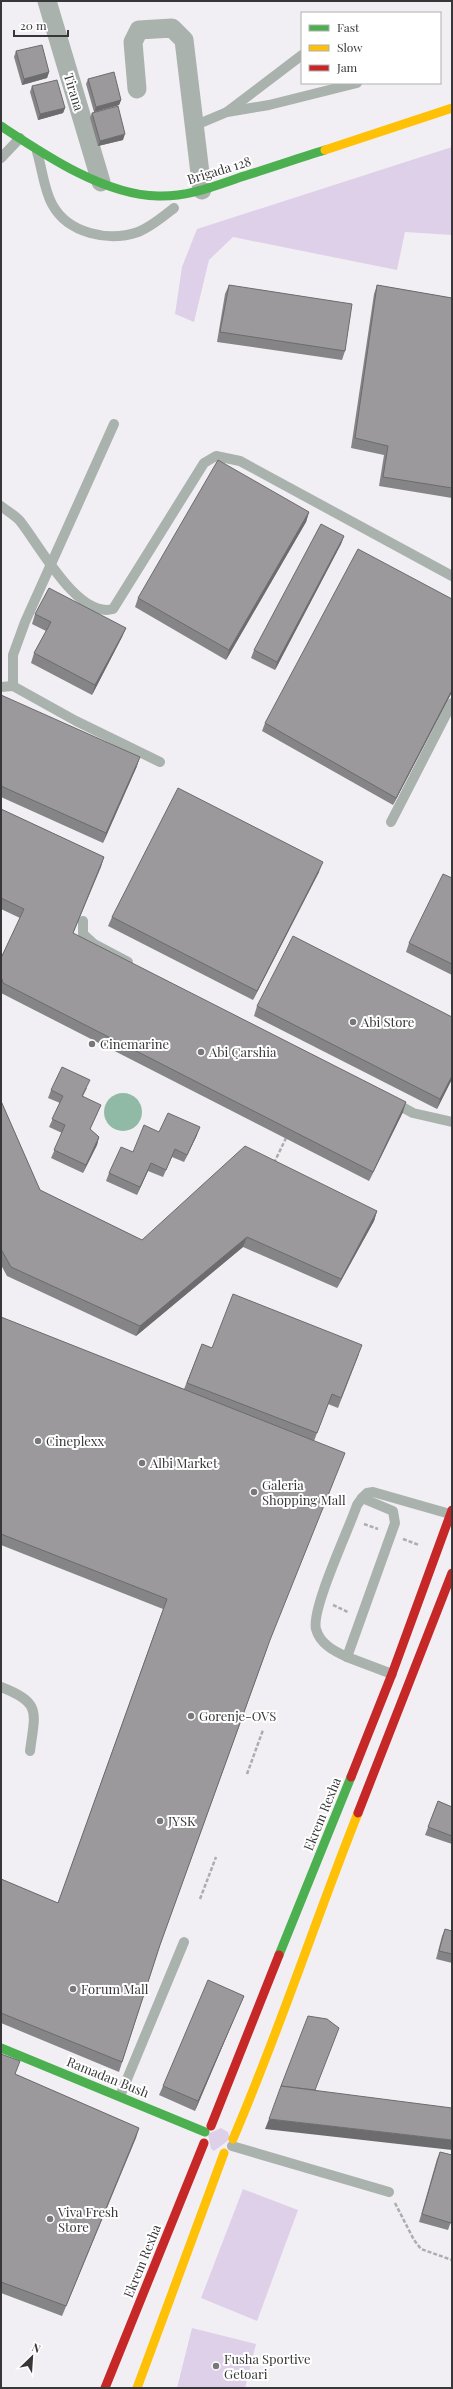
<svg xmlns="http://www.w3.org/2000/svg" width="453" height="2389" font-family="'Playfair Display',serif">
<rect width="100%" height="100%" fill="#f1eff3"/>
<g fill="#dfd0ea">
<polygon points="452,147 452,235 405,232 397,270 233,237 209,260 194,322 175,314 182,267 197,229"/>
<polygon points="221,2128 228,2132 230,2139 214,2151 211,2149 208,2134"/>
<polygon points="243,2189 298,2210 257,2321 201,2298"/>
<polygon points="192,2328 256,2344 245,2388 177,2388"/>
</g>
<circle fill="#90baa6" cx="123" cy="1112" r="19"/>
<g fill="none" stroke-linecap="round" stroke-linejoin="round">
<g stroke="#aaaead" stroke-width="2.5" stroke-dasharray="4 2" stroke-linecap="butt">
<polyline points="274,1163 286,1138"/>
<polyline points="364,1524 378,1529"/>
<polyline points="403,1539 419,1545"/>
<polyline points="333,1605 348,1612"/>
<polyline points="247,1774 263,1730"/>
<polyline points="200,1899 216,1857"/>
<polyline points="395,2203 414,2240 421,2249 452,2260"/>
</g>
<g stroke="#aab2ae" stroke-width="10">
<polyline points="227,112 269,105 357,83"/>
<polyline points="196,125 227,112 302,55"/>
<path d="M37 152C42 168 44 190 52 204 68 234 109 242 138 232 151 227 164 216 174 208"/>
<polyline points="1,158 20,138"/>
<polyline points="114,424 25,622 13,655 13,686 76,721 160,762"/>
<path d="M1 506C7 511 15 515 20 521 40 546 78 619 113 609L204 463 216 456 240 461 452 576"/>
<polyline points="1,687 13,686"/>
<polyline points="391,822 452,703"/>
<polyline points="83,921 83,934 94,944 128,962"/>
<polyline points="393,1102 413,1113 452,1122"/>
<path d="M362 1498 393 1511 395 1523 347 1657C334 1651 320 1644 316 1629 311 1609 349 1529 357 1505Z"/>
<polyline points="362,1498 367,1493 373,1492 450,1514"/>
<polyline points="347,1657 392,1674"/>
<path d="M1 1687C42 1703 35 1712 30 1751"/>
<polyline points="120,2096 184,1942"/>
<polyline points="232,2146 389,2192"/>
</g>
<g stroke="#aab2ae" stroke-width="19">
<polyline points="47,1 101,182"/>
<polyline points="137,89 133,42 139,30 172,28 184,40 202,190"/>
</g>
<g stroke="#4caf50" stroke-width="9">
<path d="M1 126C45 155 104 195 158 196 186 197 212 187 238 178 267 169 296 159 325 150"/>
<polyline points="279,1955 351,1777"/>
<polyline points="1,2048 205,2132"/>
</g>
<g stroke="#ffc107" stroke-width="9">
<polyline points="325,150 452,108"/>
<path d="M233 2139C279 2032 315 1921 358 1813"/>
<polyline points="137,2388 224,2153"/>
</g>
<g stroke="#c62828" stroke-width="9">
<polyline points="351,1777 392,1674 452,1510"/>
<polyline points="358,1813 452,1573"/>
<polyline points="211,2126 279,1955"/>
<polyline points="105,2388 204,2143"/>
</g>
</g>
<g fill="#858486">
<polygon points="16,51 49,72 47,78 22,85 14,57"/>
<polygon points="88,79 121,100 119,105 94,112 86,84"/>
<polygon points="32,86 65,108 63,113 38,120 30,92"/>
<polygon points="92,113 123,140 98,146 90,118"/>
<polygon points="229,285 345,351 342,360 217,342 225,294"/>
<polygon points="377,285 452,298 452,498 379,486 384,455 351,448 374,294"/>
<polygon points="309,512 306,522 226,660 135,607 138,598"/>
<polygon points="344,536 341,544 275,670 251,658 254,650"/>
<polygon points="35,614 126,628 122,637 92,695 31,663 34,653 46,631 32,624"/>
<polygon points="452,692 393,805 262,731 265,723"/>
<polygon points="1,695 137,766 103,843 1,797"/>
<polygon points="1,809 104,857 73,933 403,1112 369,1181 1,993 1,958 20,918 1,909"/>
<polygon points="319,872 253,1000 108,926 112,917"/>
<polygon points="452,878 452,975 406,952 409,943"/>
<polygon points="257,1006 452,1079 437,1109 254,1016"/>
<polygon points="87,1088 83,1096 98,1112 90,1129 99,1137 97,1145 83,1173 51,1158 62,1133 49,1127 60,1103 48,1098 51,1090"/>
<polygon points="1,1101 40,1190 142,1240 377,1211 374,1221 337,1288 243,1247 136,1336 7,1276 1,1265"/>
<polygon points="159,1132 197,1135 184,1162 172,1157 163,1177 148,1171 137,1195 106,1181 109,1173 133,1152"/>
<polygon points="1,1318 184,1389 202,1344 212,1348 359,1354 338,1408 328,1404 314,1441 267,1649 160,1945 119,2072 1,2023 1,1879 58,1903 163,1609 1,1545"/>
<polygon points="438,1801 452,1807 452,1844 425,1835"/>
<polygon points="445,1929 452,1931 452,1963 436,1959 442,1936"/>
<polygon points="244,1996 240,2005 195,2111 159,2095 163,2086"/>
<polygon points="1,2054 15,2074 139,2128 62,2316 1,2293"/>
<polygon points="440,2152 452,2219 448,2230 419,2222 437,2159"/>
</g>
<g fill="#6c6b6d">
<polygon points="49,72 47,78 22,85 24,79"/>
<polygon points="121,100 119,105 94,112 96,107"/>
<polygon points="65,108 63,113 38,120 40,114"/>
<polygon points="125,134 123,140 98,146 100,141"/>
<polygon points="309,512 306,522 226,660 229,650"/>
<polygon points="344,536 341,544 275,670 277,662"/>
<polygon points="126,628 122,637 92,695 95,685"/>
<polygon points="452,690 452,692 393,805 396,798"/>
<polygon points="140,757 137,766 103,843 106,833"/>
<polygon points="104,857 101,867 69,943 73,933"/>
<polygon points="323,862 319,872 253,1000 257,991"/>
<polygon points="452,1076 452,1079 437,1109 440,1099"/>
<polygon points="406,1102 403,1112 369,1181 373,1172"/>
<polygon points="200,1127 197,1135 184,1162 187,1155"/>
<polygon points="99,1137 97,1145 83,1173 86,1165"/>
<polygon points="151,1163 148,1171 137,1195 140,1187"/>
<polygon points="377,1211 374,1221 337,1288 341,1279"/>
<polygon points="247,1237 243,1247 136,1336 140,1326"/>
<polygon points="244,1996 240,2005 195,2111 198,2101"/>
<polygon points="269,2119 452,2140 452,2150 265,2129"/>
<polygon points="139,2128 136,2138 62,2316 66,2306"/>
</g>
<g fill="#9b999c" stroke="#6c6b6d">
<polygon points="42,45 49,72 24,79 16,51"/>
<polygon points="114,72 121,100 96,107 88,79"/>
<polygon points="57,80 65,108 40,114 32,86"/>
<polygon points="118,106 125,134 100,141 92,113"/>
<polygon points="229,285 352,304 345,351 220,332"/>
<polygon points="377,285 452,298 452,488 383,477 388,446 355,438"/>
<polygon points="218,460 309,512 229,650 138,598"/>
<polygon points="321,524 344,536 277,662 254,650"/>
<polygon points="358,549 452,599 452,690 396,798 265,723"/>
<polygon points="49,588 126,628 95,685 34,653 51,622 35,614"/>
<polygon points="1,695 140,757 106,833 1,786"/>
<polygon points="178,788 323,862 257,991 112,917"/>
<polygon points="1,809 104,857 73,933 406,1102 373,1172 3,983 1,976 1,958 24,909 1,898"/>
<polygon points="443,874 452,878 452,964 409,943"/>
<polygon points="293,936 452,1017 452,1076 440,1099 257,1006"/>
<polygon points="62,1067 90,1080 82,1096 101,1105 90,1129 99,1137 86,1165 54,1150 65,1125 52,1119 63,1096 51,1090"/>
<polygon points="1,1101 40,1190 142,1240 245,1146 377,1211 341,1279 247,1237 140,1326 11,1267 1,1249"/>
<polygon points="168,1113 200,1127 187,1155 175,1149 166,1170 151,1163 140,1187 109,1173 121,1147 133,1152 144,1125 159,1132"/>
<polygon points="233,1294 362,1345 341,1398 332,1394 317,1433 187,1383 202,1344 212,1348"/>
<polygon points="1,1317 345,1453 270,1640 160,1945 122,2062 1,2013 1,1879 58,1903 167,1599 1,1534"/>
<polygon points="438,1801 452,1807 452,1836 428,1827"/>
<polygon points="445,1929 452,1931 452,1954 439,1951"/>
<polygon points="208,1980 244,1996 198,2101 163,2086"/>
<polygon points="308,2016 327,2019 339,2028 315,2090 281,2086"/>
<polygon points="1,2054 20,2061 15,2074 139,2128 66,2306 1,2282"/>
<polygon points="281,2086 452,2108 452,2140 269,2119"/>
<polygon points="440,2152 452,2155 452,2219 451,2223 422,2214"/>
</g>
<g fill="#787779" stroke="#fff" stroke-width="1.5">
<circle cx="353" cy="1022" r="4"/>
<circle cx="92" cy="1044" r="4"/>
<circle cx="201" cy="1052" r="4"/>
<circle cx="38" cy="1441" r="4"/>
<circle cx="142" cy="1463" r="4"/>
<circle cx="254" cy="1492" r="4"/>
<circle cx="191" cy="1716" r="4"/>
<circle cx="160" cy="1821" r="4"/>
<circle cx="73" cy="1989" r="4"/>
<circle cx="50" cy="2219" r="4"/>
<circle cx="216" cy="2366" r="4"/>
</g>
<g text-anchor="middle" stroke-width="4" stroke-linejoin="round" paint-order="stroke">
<g font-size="13" fill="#373638" stroke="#fff">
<text transform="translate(74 92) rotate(73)" y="5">Tirana</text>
<text transform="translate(219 170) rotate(-17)" y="5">Brigada 128</text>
<text transform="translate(322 1814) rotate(-68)" y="5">Ekrem Rexha</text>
<text transform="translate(108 2077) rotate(22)" y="5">Ramadan Bush</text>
<text transform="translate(142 2261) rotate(-68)" y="5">Ekrem Rexha</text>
</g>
<g font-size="13" fill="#373638" stroke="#fff" text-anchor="start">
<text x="361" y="1027">Abi Store</text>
<text x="100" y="1049">Cinemarine</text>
<text x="209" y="1057">Abi Çarshia</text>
<text x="46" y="1446">Cineplexx</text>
<text x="150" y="1468">Albi Market</text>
<text x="262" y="1490">Galeria<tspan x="262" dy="15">Shopping Mall</tspan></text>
<text x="199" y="1721">Gorenje-OVS</text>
<text x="168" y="1826">JYSK</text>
<text x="81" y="1994">Forum Mall</text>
<text x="58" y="2217">Viva Fresh<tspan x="58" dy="15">Store</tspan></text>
<text x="224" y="2364">Fusha Sportive<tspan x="224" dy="15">Getoari</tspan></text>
</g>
</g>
<rect width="453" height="2389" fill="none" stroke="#373638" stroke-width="4"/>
<rect x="301" y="12" width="140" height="72" fill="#ffffff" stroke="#afafaf"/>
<rect x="309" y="25" width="20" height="6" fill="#4caf50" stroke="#afafaf"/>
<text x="337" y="32" font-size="12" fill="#373638">Fast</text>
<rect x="309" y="45" width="20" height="6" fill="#ffc107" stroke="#afafaf"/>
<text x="337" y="52" font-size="12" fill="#373638">Slow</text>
<rect x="309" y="65" width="20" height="6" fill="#c62828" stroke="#afafaf"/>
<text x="337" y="72" font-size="12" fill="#373638">Jam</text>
<g transform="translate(32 2357) rotate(25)" stroke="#ffffff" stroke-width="3" paint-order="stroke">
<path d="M0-3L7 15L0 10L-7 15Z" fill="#373638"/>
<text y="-6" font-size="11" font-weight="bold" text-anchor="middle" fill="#373638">N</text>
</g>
<path d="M14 30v6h54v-6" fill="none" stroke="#373638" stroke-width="2"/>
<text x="20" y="30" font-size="12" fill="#373638" stroke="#ffffff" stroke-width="3" paint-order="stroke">20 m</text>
</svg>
